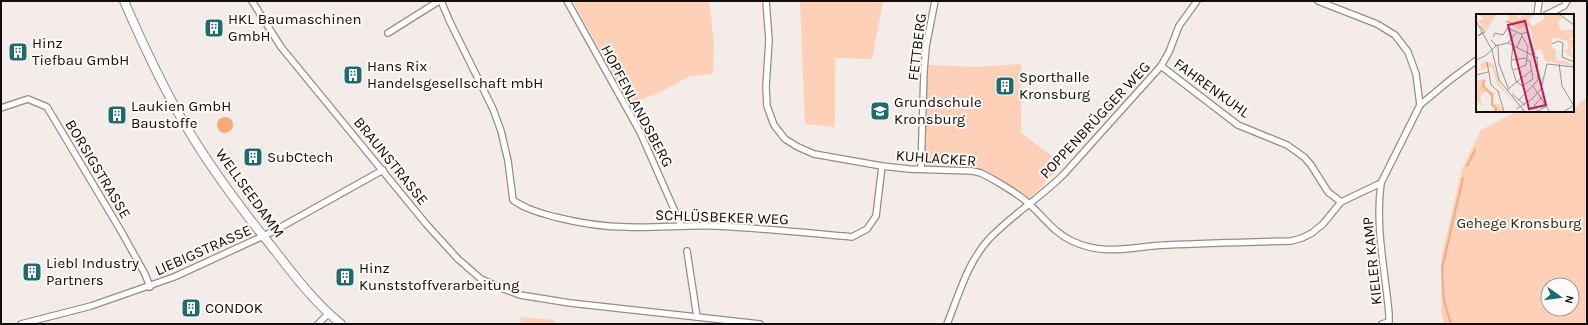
<svg xmlns="http://www.w3.org/2000/svg" width="1588" height="325" font-family="Karla,sans-serif">
<rect width="100%" height="100%" fill="#f4ece8"/>
<g fill="#fdd0b7" fill-rule="evenodd">
<polygon points="573,1 709,1 714,43 713,74 690,76 660,92 629,104"/>
<polygon points="800,1 883,1 872,59 835,58 835,127 805,124"/>
<path d="M1021 64V133L1063 164 1029 199C1014 189 997 176 980 170 963 165 942 167 924 166L927 65 975 67Z"/>
<path d="M1587 97V324H1444L1441 311V259L1462 169 1481 130 1518 111H1564L1569 113 1573 111V109ZM1548 285H1572V309H1548Z"/>
<polygon points="521,317 554,320 554,324 520,324"/>
</g>
<circle fill="#f8a97c" cx="225" cy="125" r="8"/>
<g fill="none" stroke-linecap="round" stroke-linejoin="round">
<g stroke="#f8a97c" stroke-width="2">
<polyline points="1467,166 1475,150"/>
<polyline points="1451,324 1444,301 1442,268 1463,178"/>
</g>
<g stroke="#948d89" stroke-width="8">
<g id="street">
<polyline points="252,1 281,47 427,225 458,259 481,279 501,288 520,295 570,303 760,324"/>
<path d="M441 1 450 22 493 109 501 131 508 161 513 200C525 209 541 213 555 217 579 223 602 227 627 227 657 228 686 225 715 226 761 228 807 233 852 237L867 229 876 216 882 166"/>
<polyline points="567,1 640,132 681,225"/>
<path d="M766 1 769 40 766 87 767 106 774 125 785 139 798 147 814 154 882 166 909 169 972 171 981 173C993 179 1019 194 1029 204 1044 217 1053 232 1072 241 1106 257 1132 246 1167 245 1209 243 1250 242 1291 241L1302 238 1312 233 1323 224 1341 202 1381 183"/>
<polyline points="1318,1 1377,24 1395,35 1408,52 1416,74 1420,105"/>
<polyline points="1537,15 1539,1"/>
<polyline points="1546,15 1564,6 1567,1"/>
<polyline points="388,33 439,1"/>
<polyline points="1161,66 1238,125 1287,145 1304,157 1311,165 1328,192 1341,202"/>
<polyline points="1,108 28,99 47,107 121,231 145,274 150,287"/>
<polyline points="921,169 924,71 926,47 935,1"/>
<polyline points="687,251 697,317"/>
<polyline points="21,324 91,306 174,277 272,232 383,170"/>
<polyline points="318,324 328,314"/>
<path d="M947 324C959 295 967 263 989 239 1012 215 1041 197 1064 174L1161 66 1169 52 1179 26 1197 1"/>
<path d="M1382 324 1389 322V314C1385 270 1375 227 1381 183L1420 105 1450 80 1477 60"/>
</g>
</g>
<g stroke="#948d89" stroke-width="10">
<path id="secondary" d="M124 1C141 40 159 79 180 116 206 162 238 205 272 247 293 274 314 302 341 324"/>
</g>
<use href="#street" stroke="#fff" stroke-width="5.5"/>
<use href="#secondary" stroke="#fff" stroke-width="8"/>
</g>
<defs>
<g id="building-square" transform="scale(1)"><rect x="-9" y="-9" width="18" height="18" rx="4" fill="#1e6b6f" stroke="#fffaf7"/><path d="M-4-6H4V6H1V3H-1V6H-4ZM-2.5-4.3h1.7v1.8h-1.7ZM.8-4.3h1.7v1.8H.8ZM-2.5-1h1.7V.8h-1.7ZM.8-1h1.7V.8H.8Z" fill="#fff"/></g>
<g id="school-square" transform="scale(1)"><rect x="-9" y="-9" width="18" height="18" rx="4" fill="#1e6b6f" stroke="#fffaf7"/><path d="M0-5L7-2L0 1L-7-2ZM-4 1L0 2.5L4 1V4Q0 6-4 4Z" fill="#fff"/></g>
</defs>
<g fill-rule="evenodd">
<use href="#building-square" x="214" y="28"/>
<use href="#building-square" x="18" y="52"/>
<use href="#building-square" x="353" y="75"/>
<use href="#building-square" x="1005" y="86"/>
<use href="#school-square" x="880" y="111"/>
<use href="#building-square" x="117" y="115"/>
<use href="#building-square" x="253" y="157"/>
<use href="#building-square" x="32" y="272"/>
<use href="#building-square" x="345" y="277"/>
<use href="#building-square" x="191" y="308"/>
</g>
<g text-anchor="middle" stroke-width="4" stroke-linejoin="round" paint-order="stroke">
<g font-size="15" fill="#100d0c" stroke="#fffaf7" text-anchor="start">
<text x="228" y="24">HKL Baumaschinen<tspan x="228" dy="17">GmbH</tspan></text>
<text x="32" y="48">Hinz<tspan x="32" dy="17">Tiefbau GmbH</tspan></text>
<text x="367" y="71">Hans Rix<tspan x="367" dy="17">Handelsgesellschaft mbH</tspan></text>
<text x="1019" y="82">Sporthalle<tspan x="1019" dy="17">Kronsburg</tspan></text>
<text x="894" y="107">Grundschule<tspan x="894" dy="17">Kronsburg</tspan></text>
<text x="131" y="111">Laukien GmbH<tspan x="131" dy="17">Baustoffe</tspan></text>
<text x="267" y="162">SubCtech</text>
<text x="46" y="268">Liebl Industry<tspan x="46" dy="17">Partners</tspan></text>
<text x="359" y="273">Hinz<tspan x="359" dy="17">Kunststoffverarbeitung</tspan></text>
<text x="205" y="313">CONDOK</text>
</g>
<g font-size="15" fill="#100d0c" stroke="#fffaf7">
<text transform="translate(917 47) rotate(-83)" y="5">FETTBERG</text>
<text transform="translate(1212 88) rotate(36)" y="5">FAHRENKUHL</text>
<text transform="translate(637 106) rotate(62)" y="5">HOPFENLANDSBERG</text>
<text transform="translate(1095 120) rotate(-47)" y="5">POPPENBRÜGGER WEG</text>
<text transform="translate(936 158) rotate(4)" y="5">KUHLACKER</text>
<text transform="translate(391 161) rotate(51)" y="5">BRAUNSTRASSE</text>
<text transform="translate(98 169) rotate(59)" y="5">BORSIGSTRASSE</text>
<text transform="translate(250 193) rotate(54)" y="5">WELLSEEDAMM</text>
<text transform="translate(722 217) rotate(2)" y="5">SCHLÜSBEKER WEG</text>
<text transform="translate(203 250) rotate(-24)" y="5">LIEBIGSTRASSE</text>
<text transform="translate(1372 261) rotate(-96)" y="5">KIELER KAMP</text>
</g>
<g font-size="15" fill="#3f200d" stroke="#fffaf7">
<text x="1519" y="228">Gehege Kronsburg</text>
</g>
</g>
<g transform="translate(1476 14)">
<rect width="98" height="98" fill="#f4ece8"/>
<path d="M2 0H21L10 17 2 7 8 5ZM34 0H41L43 5 48 0H60L52 6 57 12 68 5 69 0 84 1 86 5 82 6 84 16H97L98 23 91 27 79 23 76 25V33L80 37V46L92 48 98 52 69 47 66 36H59L54 13 41 15 32 4ZM98 25 95 38 98 45 88 37 93 34 91 27ZM11 47 17 50 25 72 43 92 22 72 16 53 9 54 10 58 9 55 0 57 6 54 4 50ZM11 59 8 69 10 74 15 78 18 75 17 78 20 80 16 81 17 84V90H23L28 98H19L20 93 16 91V81L10 77 4 82 6 92 3 90 5 89H0V67L9 65Z" fill="#fdd0b7"/>
<path fill="none" stroke="#f8a97c" stroke-width="2" d="M30 7 38 10 43 7M8 66 7 72 16 81V91L20 94 19 98"/>
<path fill="none" stroke="#999390" stroke-width="1" d="M83 0 98 11M0 7 16 36M4 12 9 18 2 22 6 18M32 14 45 20 52 18 59 41M17 23 19 19 27 21 32 13M15 26 22 33 23 50 33 76M32 29 40 19M87 29 86 43 98 48M76 30 82 27 87 29M37 31 35 50 40 67 46 72 57 65 54 47 50 46M19 32 32 29 62 44M41 33 46 22M16 36 23 66 49 98M0 46 9 42 20 32M36 46 50 44M11 48 15 71 22 77 28 98M83 50 86 72 98 92M38 56 50 51 52 33 45 20M0 61 12 58M57 72 74 98M32 75 56 56M36 80 49 91M66 83 58 92 62 97 71 92M43 86 62 66 61 43M40 95 56 85 65 75 71 50 98 53M87 98 98 91"/>
<path fill="#c2185b" fill-opacity="0.15" stroke="#c2185b" stroke-width="2" d="M49 7 70 91 53 95 32 11Z"/>
<rect width="98" height="98" fill="none" stroke="#100d0c" stroke-width="2"/>
</g>
<rect width="1588" height="325" fill="none" stroke="#100d0c" stroke-width="4"/>
<g transform="translate(1560 297) rotate(104)"><circle r="19" fill="#fffaf7" stroke="#9f9b99"/>
<path d="M0-3L7 15L0 10L-7 15Z" fill="#1e6b6f"/>
<text y="-6" font-size="11" font-weight="bold" text-anchor="middle" fill="#100d0c">N</text>
</g>
</svg>
